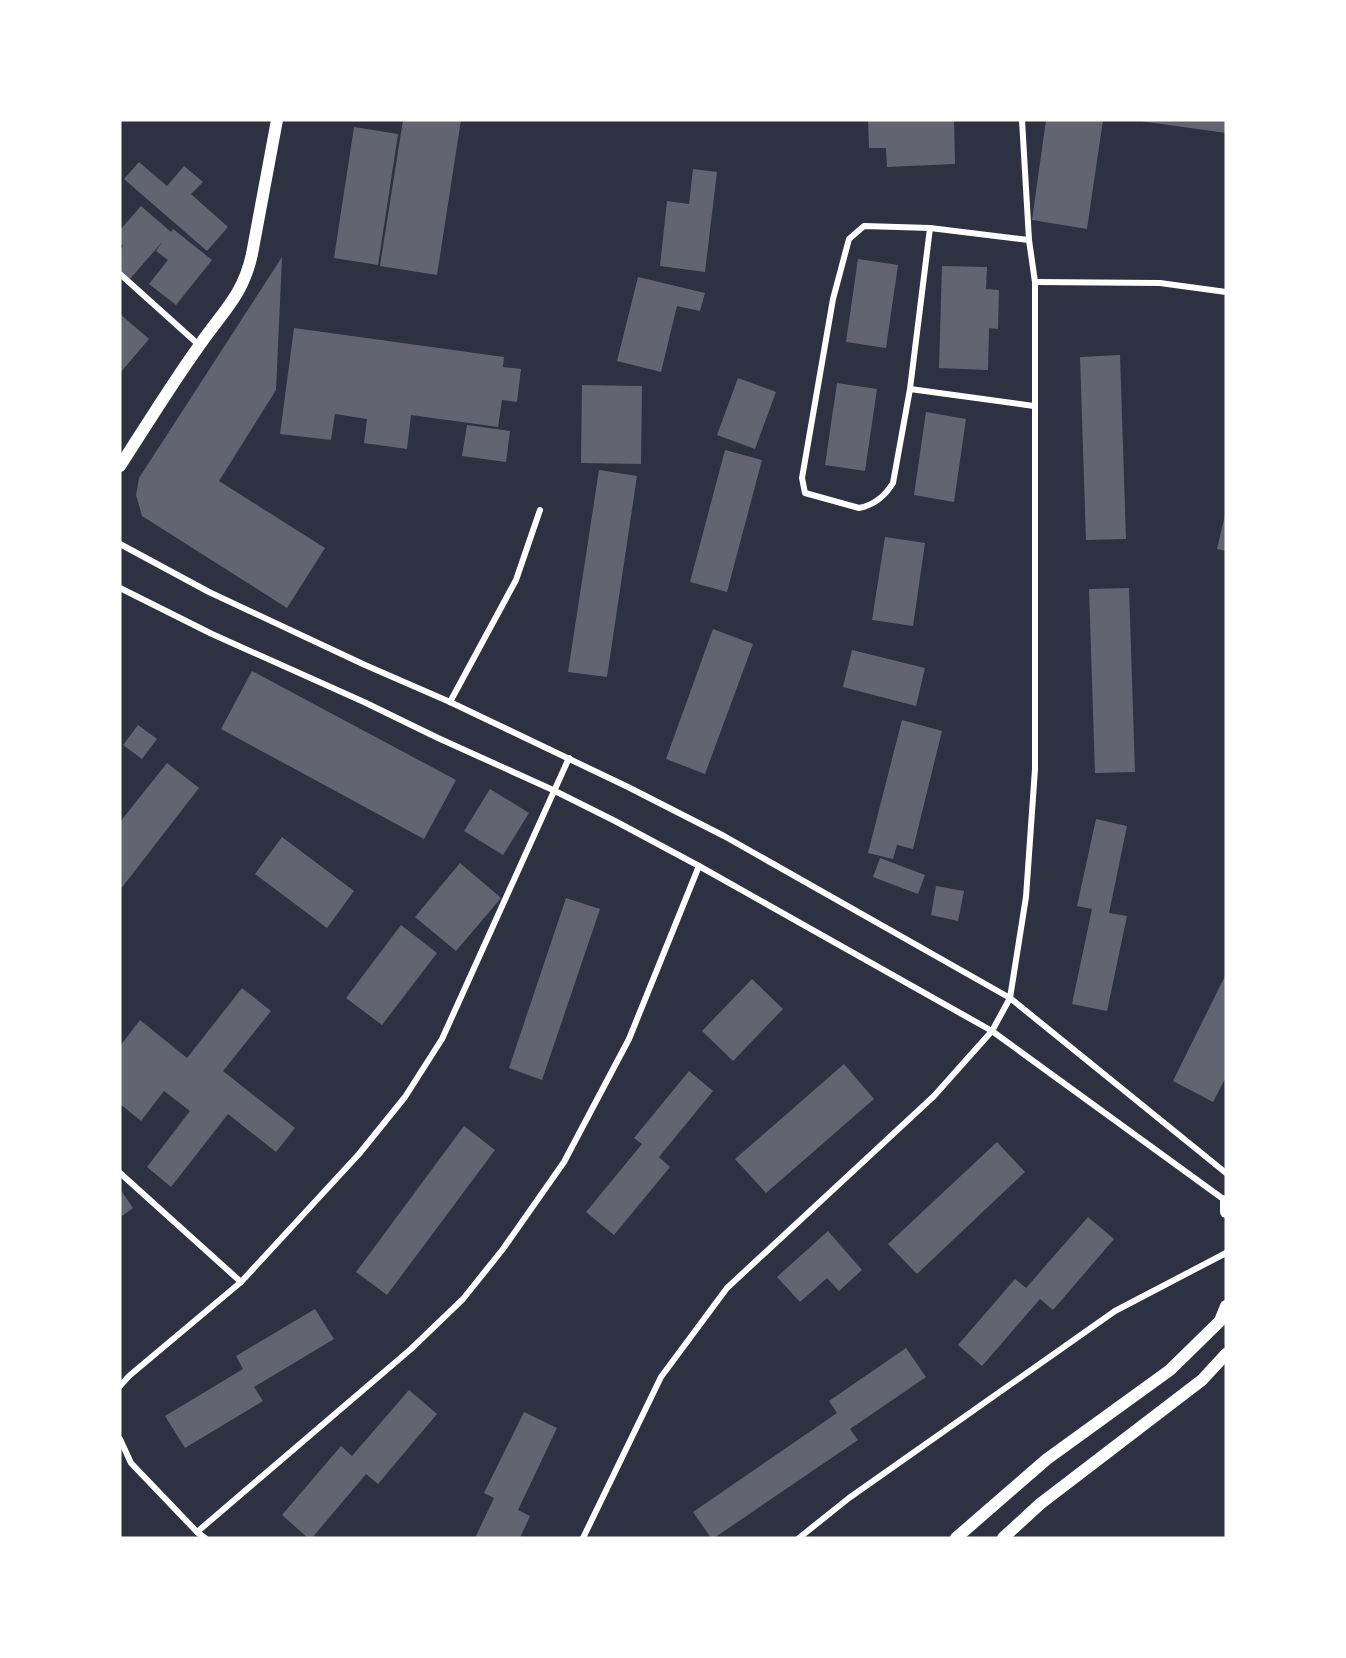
<svg xmlns="http://www.w3.org/2000/svg" width="1346" height="1658" font-family="'Fira Sans',sans-serif">
<rect width="100%" height="100%" fill="#2d3142"/>
<g fill="#626471">
<polygon points="403,120 461,120 437,275 380,266"/>
<polygon points="868,120 954,120 955,164 887,167 886,148 869,148"/>
<polygon points="1046,120 1103,120 1087,229 1032,220"/>
<polygon points="1140,120 1226,120 1226,133 1140,121"/>
<polygon points="354,127 398,134 378,265 334,258"/>
<polygon points="139,162 167,186 184,166 203,182 191,194 228,227 207,251 124,179"/>
<polygon points="693,169 717,172 705,272 660,266 667,201 689,204"/>
<polygon points="141,206 171,232 173,229 212,260 176,305 149,284 168,260 156,251 163,241 130,279 120,270 120,250 123,246 120,243 120,230"/>
<polygon points="282,257 276,390 219,481 325,548 287,608 142,516 136,495 139,478"/>
<polygon points="858,259 898,265 886,348 846,342"/>
<polygon points="942,266 987,267 986,289 999,290 998,329 989,328 988,370 939,368"/>
<polygon points="638,277 705,293 700,311 677,306 661,372 617,361"/>
<polygon points="120,314 149,339 120,373"/>
<polygon points="294,328 504,357 503,367 521,369 517,402 502,400 498,427 411,415 407,449 364,443 367,419 335,414 331,440 280,434"/>
<polygon points="1120,355 1126,539 1086,540 1080,357"/>
<polygon points="738,378 776,392 755,449 717,435"/>
<polygon points="837,383 877,389 865,471 825,465"/>
<polygon points="582,385 642,386 641,464 581,463"/>
<polygon points="926,412 966,419 954,502 914,495"/>
<polygon points="467,425 510,431 506,462 462,456"/>
<polygon points="725,450 762,460 727,592 690,582"/>
<polygon points="599,470 637,476 607,677 568,672"/>
<polygon points="1225,515 1226,515 1226,551 1217,549"/>
<polygon points="885,537 925,543 913,626 872,620"/>
<polygon points="1129,588 1135,772 1095,773 1089,589"/>
<polygon points="713,629 753,644 705,774 666,759"/>
<polygon points="852,650 925,668 916,706 843,687"/>
<polygon points="252,671 456,780 424,839 221,729"/>
<polygon points="902,720 942,731 913,849 897,845 893,859 868,853"/>
<polygon points="138,725 157,739 142,759 123,745"/>
<polygon points="167,763 199,788 120,890 120,822"/>
<polygon points="490,789 529,813 503,855 464,831"/>
<polygon points="1096,819 1127,826 1109,913 1127,916 1107,1011 1072,1004 1092,909 1077,906"/>
<polygon points="282,837 354,891 327,928 255,874"/>
<polygon points="880,858 925,875 918,894 873,877"/>
<polygon points="460,863 501,898 456,951 415,917"/>
<polygon points="936,886 964,891 958,921 931,915"/>
<polygon points="566,898 600,909 542,1080 509,1068"/>
<polygon points="401,925 437,953 382,1025 346,998"/>
<polygon points="1226,974 1226,1077 1213,1102 1173,1081"/>
<polygon points="752,979 783,1009 733,1061 702,1031"/>
<polygon points="242,988 271,1011 223,1071 295,1128 276,1152 228,1114 171,1187 147,1167 190,1111 164,1091 141,1121 120,1104 120,1046 140,1020 187,1058"/>
<polygon points="844,1064 874,1099 766,1193 735,1159"/>
<polygon points="689,1071 713,1091 659,1157 670,1167 614,1235 586,1212 642,1144 634,1138"/>
<polygon points="464,1126 495,1150 387,1295 356,1272"/>
<polygon points="997,1142 1025,1172 917,1274 888,1244"/>
<polygon points="120,1189 133,1208 122,1216 120,1213"/>
<polygon points="1088,1217 1114,1239 1053,1310 1040,1299 982,1366 958,1345 1015,1279 1026,1288"/>
<polygon points="828,1231 862,1270 839,1291 827,1278 800,1302 777,1277"/>
<polygon points="315,1309 334,1339 254,1387 263,1401 185,1448 165,1416 243,1369 236,1356"/>
<polygon points="906,1348 926,1377 850,1429 858,1440 714,1538 711,1538 693,1512 837,1413 829,1401"/>
<polygon points="409,1390 437,1414 378,1484 366,1474 312,1538 308,1538 282,1515 341,1446 352,1456"/>
<polygon points="524,1412 557,1428 518,1510 530,1516 520,1538 475,1538 494,1498 484,1493"/>
</g>
<g fill="none" stroke-linecap="round" stroke-linejoin="round">
<g stroke="#fff" stroke-width="6">
<polyline points="930,228 1029,240"/>
<polyline points="120,274 199,345"/>
<polyline points="1035,282 1160,283 1226,292"/>
<path d="M910 389 893 483C885 496 875 505 859 508L805 493 802 478 833 299 849 239 864 226 930 228 910 389 1034 406"/>
<polyline points="120,544 209,592 365,665 450,702 628,787 724,836 1010,998 1226,1173"/>
<polyline points="120,588 212,634 364,702 438,738 553,790 615,821 699,866 992,1031 1226,1201"/>
<polyline points="450,702 516,580 540,510"/>
<polyline points="120,1173 241,1282"/>
<polyline points="120,1386 129,1376 241,1282 359,1154 405,1097 442,1039 569,758"/>
<polyline points="120,1439 131,1463 197,1532 205,1538"/>
<polyline points="197,1532 411,1349 463,1299 503,1249 564,1162 629,1039 699,866"/>
<polyline points="583,1538 661,1377 727,1288 934,1096 992,1031 1010,998 1026,897 1035,769 1035,282 1029,240 1022,120"/>
<polyline points="799,1538 849,1498 1115,1311 1226,1253"/>
</g>
<g stroke="#fff" stroke-width="12">
<path d="M120 466C146 426 171 385 199 346 222 312 243 296 252 254L277 120"/>
<polyline points="1226,1201 1226,1212"/>
<polyline points="956,1538 1047,1459 1170,1370 1220,1321 1226,1306"/>
<polyline points="1003,1538 1040,1504 1202,1380 1226,1354"/>
</g>
</g>
<rect width="1346" height="1658" fill="none" stroke="#ffffff" stroke-width="243"/>
</svg>
